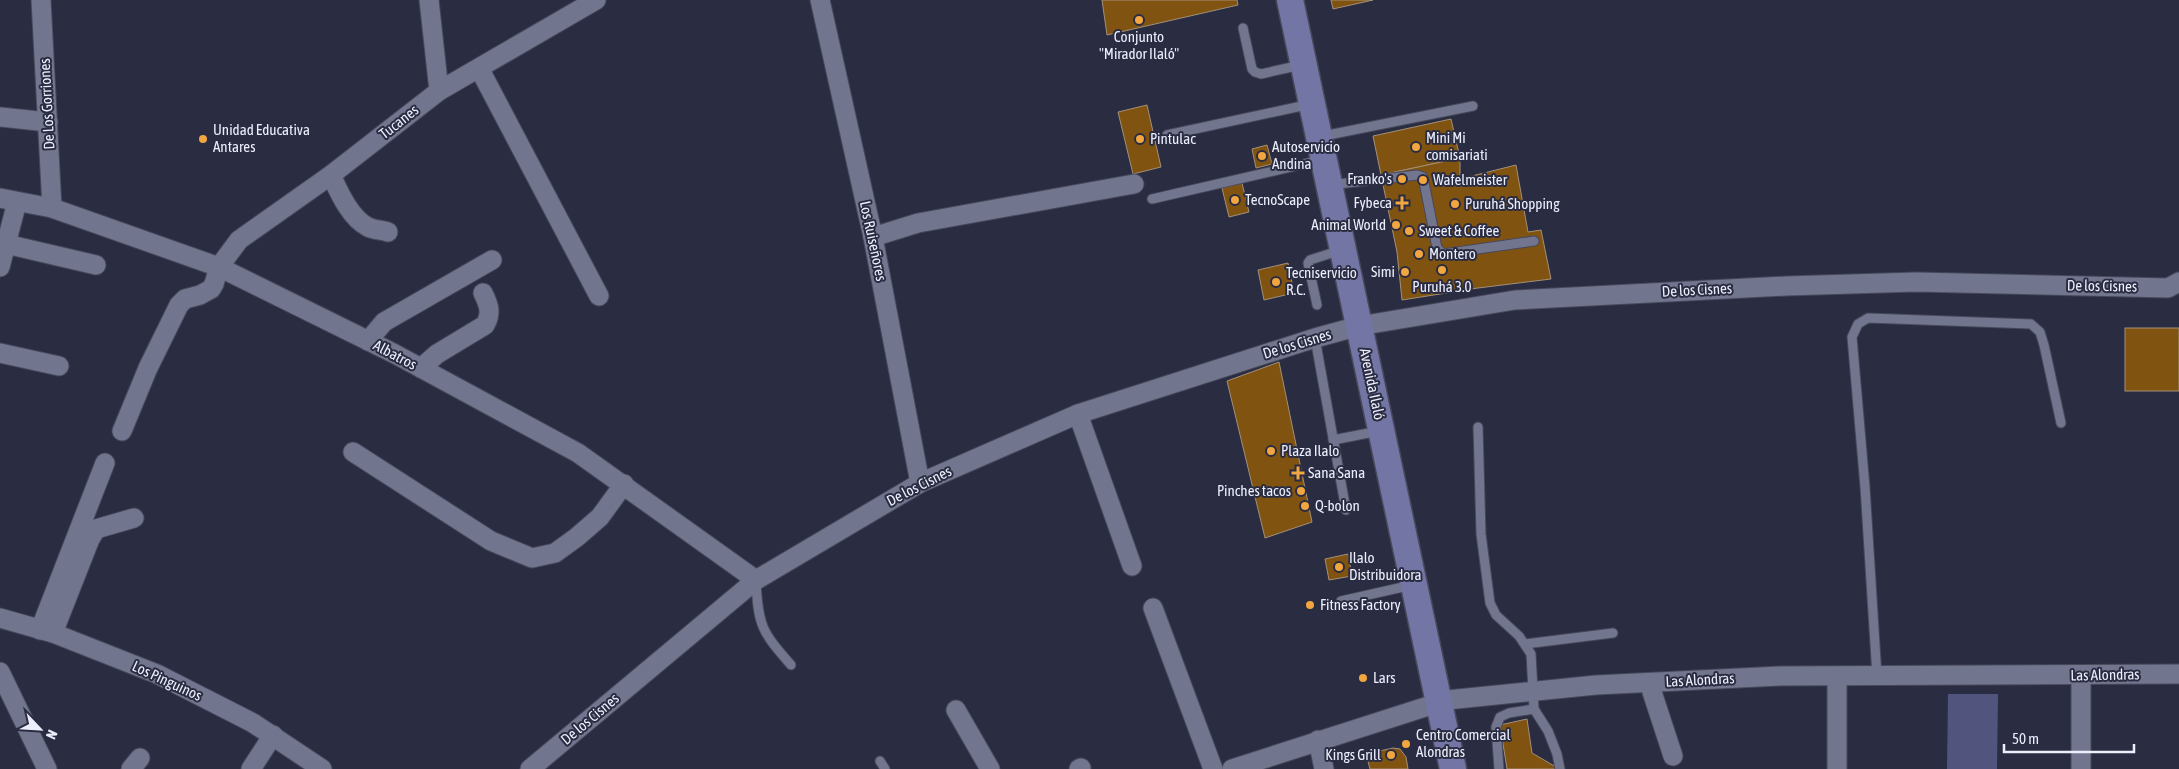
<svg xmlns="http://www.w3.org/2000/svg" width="2179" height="769" font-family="'Asap Condensed',sans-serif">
<rect width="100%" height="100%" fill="#2a2c42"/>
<polygon fill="#51547c" points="1948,694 1998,694 1997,769 1947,769"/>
<g fill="#805311" stroke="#a39079">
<polygon points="1102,0 1237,0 1238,5 1107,35"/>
<polygon points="1331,0 1373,0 1333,9"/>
<polygon points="1147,105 1161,167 1133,174 1118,112"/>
<polygon points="1451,119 1460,158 1381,175 1373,136"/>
<polygon points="1267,145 1272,164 1256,168 1252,149"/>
<polygon points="1460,158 1460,179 1516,165 1528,232 1541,230 1551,279 1478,288 1402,300 1397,252 1381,175"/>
<polygon points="1242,183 1249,212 1229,217 1222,188"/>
<polygon points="1288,263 1294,293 1264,300 1258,270"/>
<rect x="2125" y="328" width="54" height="63"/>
<polygon points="1279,362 1312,522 1265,538 1227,381"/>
<polygon points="1348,554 1352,576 1329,580 1325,559"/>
<polygon points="1527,719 1532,753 1556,767 1555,769 1507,769 1500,725"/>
<polygon points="1393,748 1400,749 1406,757 1408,769 1370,769 1366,754"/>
</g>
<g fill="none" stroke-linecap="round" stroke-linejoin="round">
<g stroke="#47485b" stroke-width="11">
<g id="lane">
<polyline points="1243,28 1252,69 1255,72 1261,74 1301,65"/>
<polyline points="1167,135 1311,104"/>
<polyline points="1328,135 1473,106"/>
<polyline points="1338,184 1417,175 1423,177 1437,248 1443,254 1534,241"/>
<polyline points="1152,199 1321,160"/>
<polyline points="1317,305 1308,263 1310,260 1341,250"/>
<polyline points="1315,338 1346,510"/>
<polyline points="1478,427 1481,534 1490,603 1496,615 1519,636 1531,654 1534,709 1548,731 1557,754 1560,769"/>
<polyline points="1333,440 1379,431"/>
<path d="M756 581C758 626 762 632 791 665"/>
<polyline points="1341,601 1412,585"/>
<polyline points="1525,644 1613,633"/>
<polyline points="1877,676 1865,487 1852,337 1858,324 1868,318 2031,324 2040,332 2044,345 2061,423"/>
<polyline points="880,761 885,769"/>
<polyline points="1499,769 1496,727 1500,717 1509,713 1534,709"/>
</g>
</g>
<g stroke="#47485b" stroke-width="21">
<g id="street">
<polyline points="41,0 52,208"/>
<polyline points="429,0 439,91"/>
<polyline points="820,0 873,237 920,483"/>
<polyline points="479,68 599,296"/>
<polyline points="0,117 48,122"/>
<path d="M331 175C339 192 350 218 368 227 374 230 382 230 388 232"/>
<polyline points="0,198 52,208 219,267 395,354 578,453 756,580"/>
<polyline points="873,237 918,223 1134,184"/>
<polyline points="6,244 96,265"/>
<polyline points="0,267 17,202"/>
<polyline points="368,341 384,322 492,260"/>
<polyline points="0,353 59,366"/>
<path d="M421 368 437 354 485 325C492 313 489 305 483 293"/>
<polyline points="1078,414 1132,566"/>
<polyline points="122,431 148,368 179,305 185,299 200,295 211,289 214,284 219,267 239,240 331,175 439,91 596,0"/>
<polyline points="353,452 491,541 532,558 555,553 577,537 600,517 624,484"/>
<polyline points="1153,608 1213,769"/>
<polyline points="0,618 53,633 157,674 253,723 322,769"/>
<polyline points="40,630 105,463"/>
<polyline points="53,633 90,539 96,529 134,518"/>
<polyline points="0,672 47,769"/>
<polyline points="1651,683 1652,692 1673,756"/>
<polyline points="956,710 990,769"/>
<polyline points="1318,740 1324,769"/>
<polyline points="131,769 140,758"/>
<polyline points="251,769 273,735"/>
<polyline points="530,769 756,580 920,483 1078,414 1315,338 1359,326 1515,300 1786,286 1916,282 2168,288 2179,282"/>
<polyline points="1079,769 1081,768"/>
<polyline points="1232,769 1447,700 1596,685 1780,676 2179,674"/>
<polyline points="1837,769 1837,677"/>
<polyline points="2081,769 2081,675"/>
</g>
</g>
<g stroke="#47485b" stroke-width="29">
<polyline id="secondary" points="1290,0 1453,769"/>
</g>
<use href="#lane" stroke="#72758e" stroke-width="9"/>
<use href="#street" stroke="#72758e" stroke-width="19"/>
<use href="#secondary" stroke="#7376a5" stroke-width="26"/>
</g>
<g fill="#f1a640" stroke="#2a2c42" stroke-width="2">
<circle cx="1139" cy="20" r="5"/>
<circle cx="203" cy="139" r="5"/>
<circle cx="1140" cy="139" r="5"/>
<circle cx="1416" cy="147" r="5"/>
<circle cx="1262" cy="156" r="5"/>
<circle cx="1402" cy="179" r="5"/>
<circle cx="1423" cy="180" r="5"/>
<circle cx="1235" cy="200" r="5"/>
<path d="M1399.5 195.5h5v5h5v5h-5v5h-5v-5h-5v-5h5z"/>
<circle cx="1455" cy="204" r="5"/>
<circle cx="1396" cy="225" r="5"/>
<circle cx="1409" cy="231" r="5"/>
<circle cx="1419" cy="254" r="5"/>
<circle cx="1442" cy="270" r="5"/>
<circle cx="1405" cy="272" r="5"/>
<circle cx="1276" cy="282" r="5"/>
<circle cx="1271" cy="451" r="5"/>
<path d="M1295.5 465.5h5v5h5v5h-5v5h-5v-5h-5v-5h5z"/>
<circle cx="1301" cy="491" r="5"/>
<circle cx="1305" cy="506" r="5"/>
<circle cx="1339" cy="567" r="5"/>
<circle cx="1310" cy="605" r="5"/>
<circle cx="1363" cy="678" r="5"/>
<circle cx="1406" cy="744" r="5"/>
<circle cx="1391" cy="755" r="5"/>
</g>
<g text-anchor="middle" stroke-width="4" stroke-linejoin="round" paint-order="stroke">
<g font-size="15" fill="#eceefc" stroke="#2a2c42" text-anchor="start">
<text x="1139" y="42" text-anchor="middle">Conjunto<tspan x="1139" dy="17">"Mirador Ilaló"</tspan></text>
<text x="213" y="135">Unidad Educativa<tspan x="213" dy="17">Antares</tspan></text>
<text x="1426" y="143">Mini Mi<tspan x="1426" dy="17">comisariati</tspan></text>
<text x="1150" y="144">Pintulac</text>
<text x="1272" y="152">Autoservicio<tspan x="1272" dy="17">Andina</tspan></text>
<text x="1392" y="184" text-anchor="end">Franko's</text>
<text x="1433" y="185">Wafelmeister</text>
<text x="1245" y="205">TecnoScape</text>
<text x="1392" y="208" text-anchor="end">Fybeca</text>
<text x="1465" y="209">Puruhá Shopping</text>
<text x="1386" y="230" text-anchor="end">Animal World</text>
<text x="1419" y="236">Sweet &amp; Coffee</text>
<text x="1429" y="259">Montero</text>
<text x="1395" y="277" text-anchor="end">Simi</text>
<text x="1286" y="278">Tecniservicio<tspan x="1286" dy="17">R.C.</tspan></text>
<text x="1442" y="292" text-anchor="middle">Puruhá 3.0</text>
<text x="1281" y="456">Plaza Ilalo</text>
<text x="1308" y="478">Sana Sana</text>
<text x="1291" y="496" text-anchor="end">Pinches tacos</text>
<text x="1315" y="511">Q-bolon</text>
<text x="1349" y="563">Ilalo<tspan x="1349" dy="17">Distribuidora</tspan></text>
<text x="1320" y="610">Fitness Factory</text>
<text x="1373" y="683">Lars</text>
<text x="1416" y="740">Centro Comercial<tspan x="1416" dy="17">Alondras</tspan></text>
<text x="1381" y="760" text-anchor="end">Kings Grill</text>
</g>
<g font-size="15" fill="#eceefc" stroke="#2a2c42">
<text transform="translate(47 104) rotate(-93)" y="5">De Los Gorriones</text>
<text transform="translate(399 122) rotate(-38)" y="5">Tucanes</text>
<text transform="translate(873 241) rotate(78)" y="5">Los Ruiseñores</text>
<text transform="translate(2102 286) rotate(1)" y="5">De los Cisnes</text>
<text transform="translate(1697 290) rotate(-3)" y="5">De los Cisnes</text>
<text transform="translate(1297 344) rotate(-17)" y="5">De los Cisnes</text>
<text transform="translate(395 355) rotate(28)" y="5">Albatros</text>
<text transform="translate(1372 384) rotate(78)" y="5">Avenida Ilaló</text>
<text transform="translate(919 486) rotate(-27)" y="5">De los Cisnes</text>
<text transform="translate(2105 675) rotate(-1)" y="5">Las Alondras</text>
<text transform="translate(1700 680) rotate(-3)" y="5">Las Alondras</text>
<text transform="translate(167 681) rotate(25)" y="5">Los Pinguinos</text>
<text transform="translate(590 719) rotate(-40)" y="5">De los Cisnes</text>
</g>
</g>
<g transform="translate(40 729) rotate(115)" stroke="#2a2c42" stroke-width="4" paint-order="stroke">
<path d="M0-4L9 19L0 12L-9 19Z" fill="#eceefc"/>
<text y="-8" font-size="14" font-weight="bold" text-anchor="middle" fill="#eceefc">N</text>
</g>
<path d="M2004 744v8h130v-8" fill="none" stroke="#eceefc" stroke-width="2.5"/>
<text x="2012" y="744" font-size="15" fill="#eceefc" stroke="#2a2c42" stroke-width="4" paint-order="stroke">50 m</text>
</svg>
